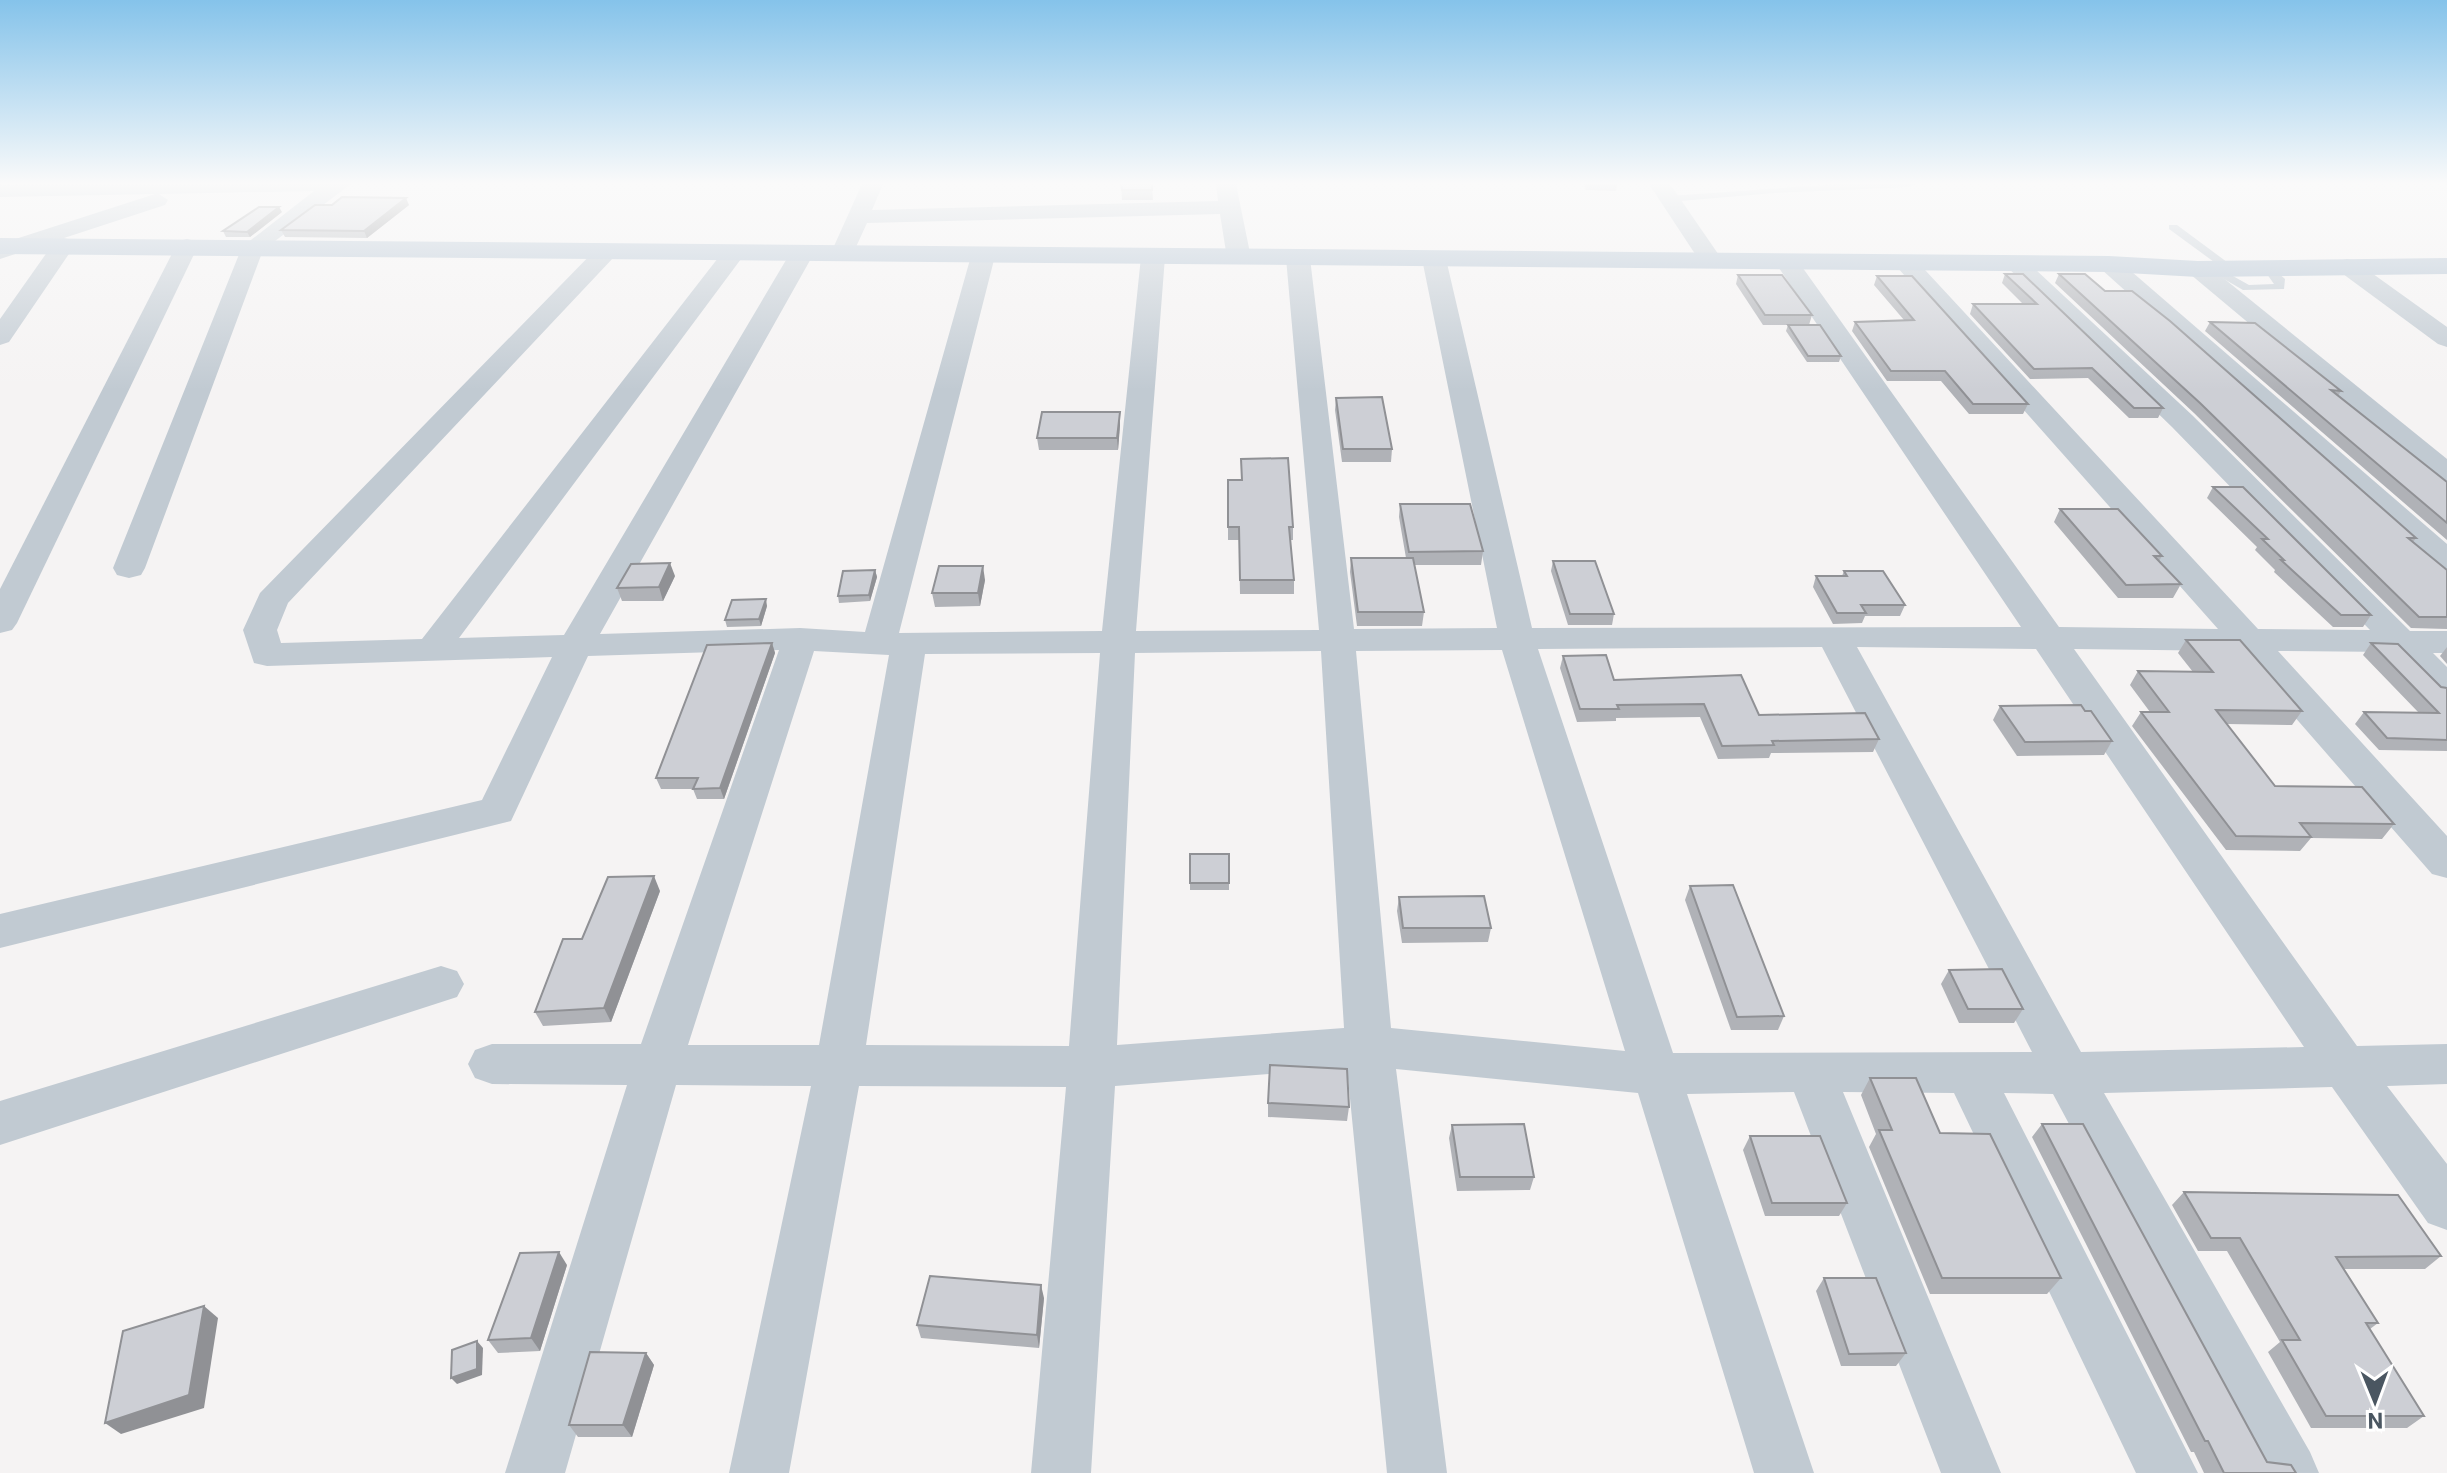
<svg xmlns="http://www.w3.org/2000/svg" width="2447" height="1473" font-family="Roboto,sans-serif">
<rect width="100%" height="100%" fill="#f5f3f3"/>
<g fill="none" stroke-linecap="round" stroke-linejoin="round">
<g fill="#c1cad2" fill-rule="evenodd">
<polygon points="1839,184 1914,184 1909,187 1774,193 1669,202 1664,199 1669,196"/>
<polygon points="2169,225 2177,225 2235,268 2225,270 2169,229"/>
<polygon points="2268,264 2285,279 2284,289 2243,290 2205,268 2215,266 2249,285 2274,284 2262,267"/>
</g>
<g fill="#c1cad2" fill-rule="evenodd">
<polygon points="351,184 263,250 145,568 141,575 129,578 117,575 113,568 242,247 314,191 159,194 168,200 165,205 64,238 72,240 75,245 9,342 0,345 0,319 55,241 0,259 0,244 155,194 0,197 0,185"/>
<polygon points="862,184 883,184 872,210 1218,201 1216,184 1236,184 1251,258 1247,263 1231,263 1227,258 1220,214 867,223 850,260 834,260 830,255"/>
<polygon points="1649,184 1670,184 1723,261 1719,266 1703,266"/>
<polygon points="187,239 195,241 198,246 17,623 12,630 0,633 0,589 176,246 179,241"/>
<path d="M606 245 614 247 618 252 614 257 288 603 277 630 281 643 422 639 725 249H741L745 254 741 259 459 638 564 635 789 255 793 250H809L813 255 600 634 800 628 865 632 971 256 975 251H991L995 256 899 633 1102 631 1141 257 1145 252H1161L1165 257 1136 631 1319 630 1286 258 1290 253H1306L1310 258 1354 629 1497 628 1422 259 1426 254H1442L1446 259 1532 628 2021 627 1775 262 1779 257H1795L2059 627 2218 629 1897 267 1893 262 1897 257H1913L2258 629 2370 630 2172 427 2003 263 2007 258H2023L2192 415 2410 631H2447V653H2433L2447 667V700L2434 696 2391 652 2278 651 2447 836V878L2432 874 2237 651 2074 649 2357 1046 2447 1044V1084L2387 1086 2447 1164V1230L2428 1223 2332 1087 2104 1093 2310 1452 2319 1473H2256L2053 1094 2004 1093 2198 1473H2136L1954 1093 1843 1092 2001 1473H1941L1794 1092 1687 1094 1814 1473H1754L1638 1093 1396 1069 1447 1473H1387L1347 1068 1115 1086 1091 1473H1031L1066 1087 859 1086 789 1473H729L811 1086 676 1085 565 1473H505L627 1085 492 1084 475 1078 468 1064 475 1050 492 1044H641L779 650 588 656 511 821 0 948V914L482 800 552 657 267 666 254 663 243 630 260 593 598 247ZM1822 647 2032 1052 1673 1053 1538 649ZM1857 647 2036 649 2304 1047 2081 1052ZM1502 650 1625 1051 1391 1028 1356 651ZM814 651 889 655 819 1045H688ZM1321 651 1344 1028 1117 1045 1135 653ZM1100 653 1069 1046 866 1045 925 654Z"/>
<polygon points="2109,257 2117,259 2447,544 2447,571 2435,568 2101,269 2097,264 2101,259"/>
<polygon points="2347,259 2355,261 2447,327 2447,347 2438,344 2339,271 2335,266 2339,261"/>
<polygon points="2198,262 2206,264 2447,459 2447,483 2436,480 2190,274 2186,269 2190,264"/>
<polygon points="441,966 457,971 464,984 457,997 0,1145 0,1101"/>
</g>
<polygon fill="#b3c2d1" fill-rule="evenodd" points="0,238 2109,256 2198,261 2447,258 2447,274 2198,277 2109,272 0,254"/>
</g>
<g fill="#b0b2b7">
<polygon points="1121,184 1152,184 1153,200 1122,200"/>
<polygon points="1584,184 1617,184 1616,191 1586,190"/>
<polygon points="409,205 367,238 285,237 281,230"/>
<polygon points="282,212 250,237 226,237 223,231"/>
<polygon points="2005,274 2163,408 2158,418 2129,418 2088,378 2030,379 1970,314 1973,304 2023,304 2002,283"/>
<polygon points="2059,274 2105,291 2416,538 2413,542 2447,570 2447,629 2411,628 2194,413 2055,283"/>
<polygon points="1738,275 1812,315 1809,325 1763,325 1736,284"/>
<polygon points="1877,276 2028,404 2023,414 1969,414 1941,381 1887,381 1852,331 1855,322 1904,320 1874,285"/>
<polygon points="2210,322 2341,391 2338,396 2447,482 2447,540 2205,331"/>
<polygon points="1788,325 1841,356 1839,362 1807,362 1786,331"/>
<polygon points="1336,398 1392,449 1391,462 1342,462 1335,410"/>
<polygon points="1120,412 1120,425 1118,450 1039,450 1037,438"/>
<polygon points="1228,480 1293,527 1293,540 1290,540 1294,580 1294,594 1240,594 1239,540 1228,540"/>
<polygon points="2213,487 2371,615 2363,627 2333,627 2274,572 2275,570 2255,550 2257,547 2207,498"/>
<polygon points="1400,504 1483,551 1481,565 1414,565 1424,612 1422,626 1357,626 1350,572 1351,558 1406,558 1399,517"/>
<polygon points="2060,509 2162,556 2159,561 2181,584 2173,598 2118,598 2054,522"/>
<polygon points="1553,561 1614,614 1612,625 1568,625 1551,571"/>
<polygon points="875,570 877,577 870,601 839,603 838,596"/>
<polygon points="1844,571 1905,605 1900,616 1865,616 1862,623 1833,624 1813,587 1816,576 1842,576"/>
<polygon points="675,576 663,601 622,601 617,588"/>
<polygon points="985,580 980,606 935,607 932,593"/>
<polygon points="767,606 761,626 727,627 725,620"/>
<polygon points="2186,640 2302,711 2292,725 2227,724 2275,786 2394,824 2382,839 2311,838 2300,851 2226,850 2132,726 2141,712 2150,712 2130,685 2138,671 2193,672 2178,653"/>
<polygon points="772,643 775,653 724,799 697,799 693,789 661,789 656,778"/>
<polygon points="2371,643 2441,687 2447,688 2447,751 2379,750 2355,724 2364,712 2419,713 2363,655"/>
<polygon points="2447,647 2447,664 2440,656"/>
<polygon points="1563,656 1614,680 1759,715 1879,739 1873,752 1771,753 1769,758 1718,759 1700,717 1616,718 1616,721 1577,722 1560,668"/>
<polygon points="2000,706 2112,741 2104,755 2017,756 1993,720"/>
<rect x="1190" y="854" width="39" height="36"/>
<polygon points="1690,886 1784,1016 1778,1030 1731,1030 1685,900"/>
<polygon points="660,891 611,1022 543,1026 535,1012 582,939"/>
<polygon points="1399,897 1491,928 1488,942 1402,943 1397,911"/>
<polygon points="1949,970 2023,1009 2014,1023 1959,1023 1941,984"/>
<polygon points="1870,1078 1940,1133 2061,1278 2047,1294 1930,1294 1869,1147 1876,1134 1861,1095"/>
<polygon points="1268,1103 1349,1107 1347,1121 1268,1117"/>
<polygon points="2042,1124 2267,1462 2296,1473 2204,1473 2194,1452 2191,1452 2032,1137"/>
<polygon points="1452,1125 1534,1177 1530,1190 1457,1191 1449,1138"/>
<polygon points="1750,1136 1847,1203 1839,1216 1765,1216 1743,1150"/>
<polygon points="2184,1192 2441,1256 2425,1269 2344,1269 2378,1323 2370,1329 2424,1416 2407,1428 2311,1428 2268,1352 2280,1342 2227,1251 2198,1251 2172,1205"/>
<polygon points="567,1265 540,1351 498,1353 488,1340"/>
<polygon points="1824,1278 1906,1353 1896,1366 1841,1366 1816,1291"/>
<polygon points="1044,1298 1039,1348 921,1338 917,1325"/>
<polygon points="646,1353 654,1365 632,1437 578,1437 569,1425"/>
</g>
<g fill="#909195">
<polygon points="406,198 409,205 367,238 364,231"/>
<polygon points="279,207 282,212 250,237 247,232"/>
<polygon points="1120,412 1120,425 1118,450 1117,438"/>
<polygon points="670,563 675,576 663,601 659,587"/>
<polygon points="983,566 985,580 980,606 978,593"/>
<polygon points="875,570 877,577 870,601 869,595"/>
<polygon points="766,599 767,606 761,626 759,619"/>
<polygon points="772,643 775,653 724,799 720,788"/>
<polygon points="654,876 660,891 611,1022 604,1008"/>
<polygon points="559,1252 567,1265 540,1351 531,1338"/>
<polygon points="1041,1285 1044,1298 1039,1348 1037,1335"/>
<polygon points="204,1306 218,1318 204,1408 121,1434 105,1423"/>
<polygon points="477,1341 483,1348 482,1375 457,1384 451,1378"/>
<polygon points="646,1353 654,1365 632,1437 623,1425"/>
</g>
<g fill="#cdcfd5" stroke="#909195" stroke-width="2">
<polygon points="1121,184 1152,184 1152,190 1122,190"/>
<polygon points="342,197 406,198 364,231 281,230 315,205 332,205"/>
<polygon points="259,207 279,207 247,232 223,231"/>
<polygon points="2005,274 2023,274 2163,408 2134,408 2092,368 2034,369 1973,304 2037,304"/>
<polygon points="2059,274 2085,274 2105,291 2132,291 2170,321 2416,538 2408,538 2447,570 2447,617 2419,617 2200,403"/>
<polygon points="1738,275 1782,275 1812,315 1765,315"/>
<polygon points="1877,276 1912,276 2028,404 1973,404 1945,371 1891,371 1855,322 1914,320"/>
<polygon points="2210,322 2255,323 2341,391 2331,390 2447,482 2447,523"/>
<polygon points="1788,325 1820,325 1841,356 1808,356"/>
<polygon points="1382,397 1392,449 1343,449 1336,398"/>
<polygon points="1042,412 1120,412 1117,438 1037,438"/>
<polygon points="1288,458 1293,527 1289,527 1294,580 1240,580 1239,527 1228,527 1228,480 1242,480 1241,459"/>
<polygon points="2213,487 2243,487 2371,615 2341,615 2281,560 2284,560 2262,539 2268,539"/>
<polygon points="1400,504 1470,504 1483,551 1409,552"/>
<polygon points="2060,509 2118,509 2162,556 2154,556 2181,584 2126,585"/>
<polygon points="1351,558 1413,558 1424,612 1358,612"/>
<polygon points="1553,561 1595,561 1614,614 1570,614"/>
<polygon points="670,563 659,587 617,588 631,564"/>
<polygon points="939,566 983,566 978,593 932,593"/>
<polygon points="875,570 869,595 838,596 843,571"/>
<polygon points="1844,571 1883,571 1905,605 1861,605 1866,613 1837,613 1816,576 1847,576"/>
<polygon points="766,599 759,619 725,620 732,600"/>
<polygon points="2186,640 2240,640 2302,711 2216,710 2275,786 2362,787 2394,824 2300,823 2311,837 2236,836 2141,712 2169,712 2138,671 2213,672"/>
<polygon points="772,643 720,788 693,789 698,778 656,778 707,645"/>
<polygon points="2371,643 2398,644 2441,687 2447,688 2447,740 2387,738 2364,712 2439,713"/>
<polygon points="1606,655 1614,680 1741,675 1759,715 1865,713 1879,739 1772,741 1774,745 1722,746 1704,704 1617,705 1619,709 1580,709 1563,656"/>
<polygon points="2081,705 2085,711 2091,711 2112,741 2025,742 2000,706"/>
<rect x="1190" y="854" width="39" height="29"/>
<polygon points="654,876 604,1008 535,1012 563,939 582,939 608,877"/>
<polygon points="1733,885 1784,1016 1737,1017 1690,886"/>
<polygon points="1484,896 1491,928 1403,928 1399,897"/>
<polygon points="2002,969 2023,1009 1968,1009 1949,970"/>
<polygon points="1270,1065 1347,1069 1349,1107 1268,1103"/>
<polygon points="1870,1078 1916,1078 1940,1133 1990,1134 2061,1278 1942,1278 1879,1130 1892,1130"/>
<polygon points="1524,1124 1534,1177 1460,1177 1452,1125"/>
<polygon points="2042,1124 2083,1124 2267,1462 2291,1465 2296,1473 2224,1473 2208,1441 2205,1441"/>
<polygon points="1750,1136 1820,1136 1847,1203 1772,1203"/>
<polygon points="2184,1192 2398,1195 2441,1256 2336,1257 2378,1323 2366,1323 2424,1416 2326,1416 2282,1340 2300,1340 2240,1238 2211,1238"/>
<polygon points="559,1252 531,1338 488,1340 520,1253"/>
<polygon points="930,1276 1041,1285 1037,1335 917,1325"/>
<polygon points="1824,1278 1876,1278 1906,1353 1849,1354"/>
<polygon points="204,1306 189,1395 105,1423 123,1331"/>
<polygon points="477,1341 477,1369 451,1378 452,1350"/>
<polygon points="590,1352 646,1353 623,1425 569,1425"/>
</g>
<linearGradient id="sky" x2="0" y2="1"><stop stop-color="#85c3ea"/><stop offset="0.47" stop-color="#fafafa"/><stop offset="1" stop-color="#fafafa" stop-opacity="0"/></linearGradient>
<rect width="2447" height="390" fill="url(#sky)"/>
<g transform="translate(2375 1401) rotate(179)" stroke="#ffffff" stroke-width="6" paint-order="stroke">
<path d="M0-6L14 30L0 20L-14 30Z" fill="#4a5661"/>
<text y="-12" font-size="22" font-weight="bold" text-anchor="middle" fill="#4a5661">N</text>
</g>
</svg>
